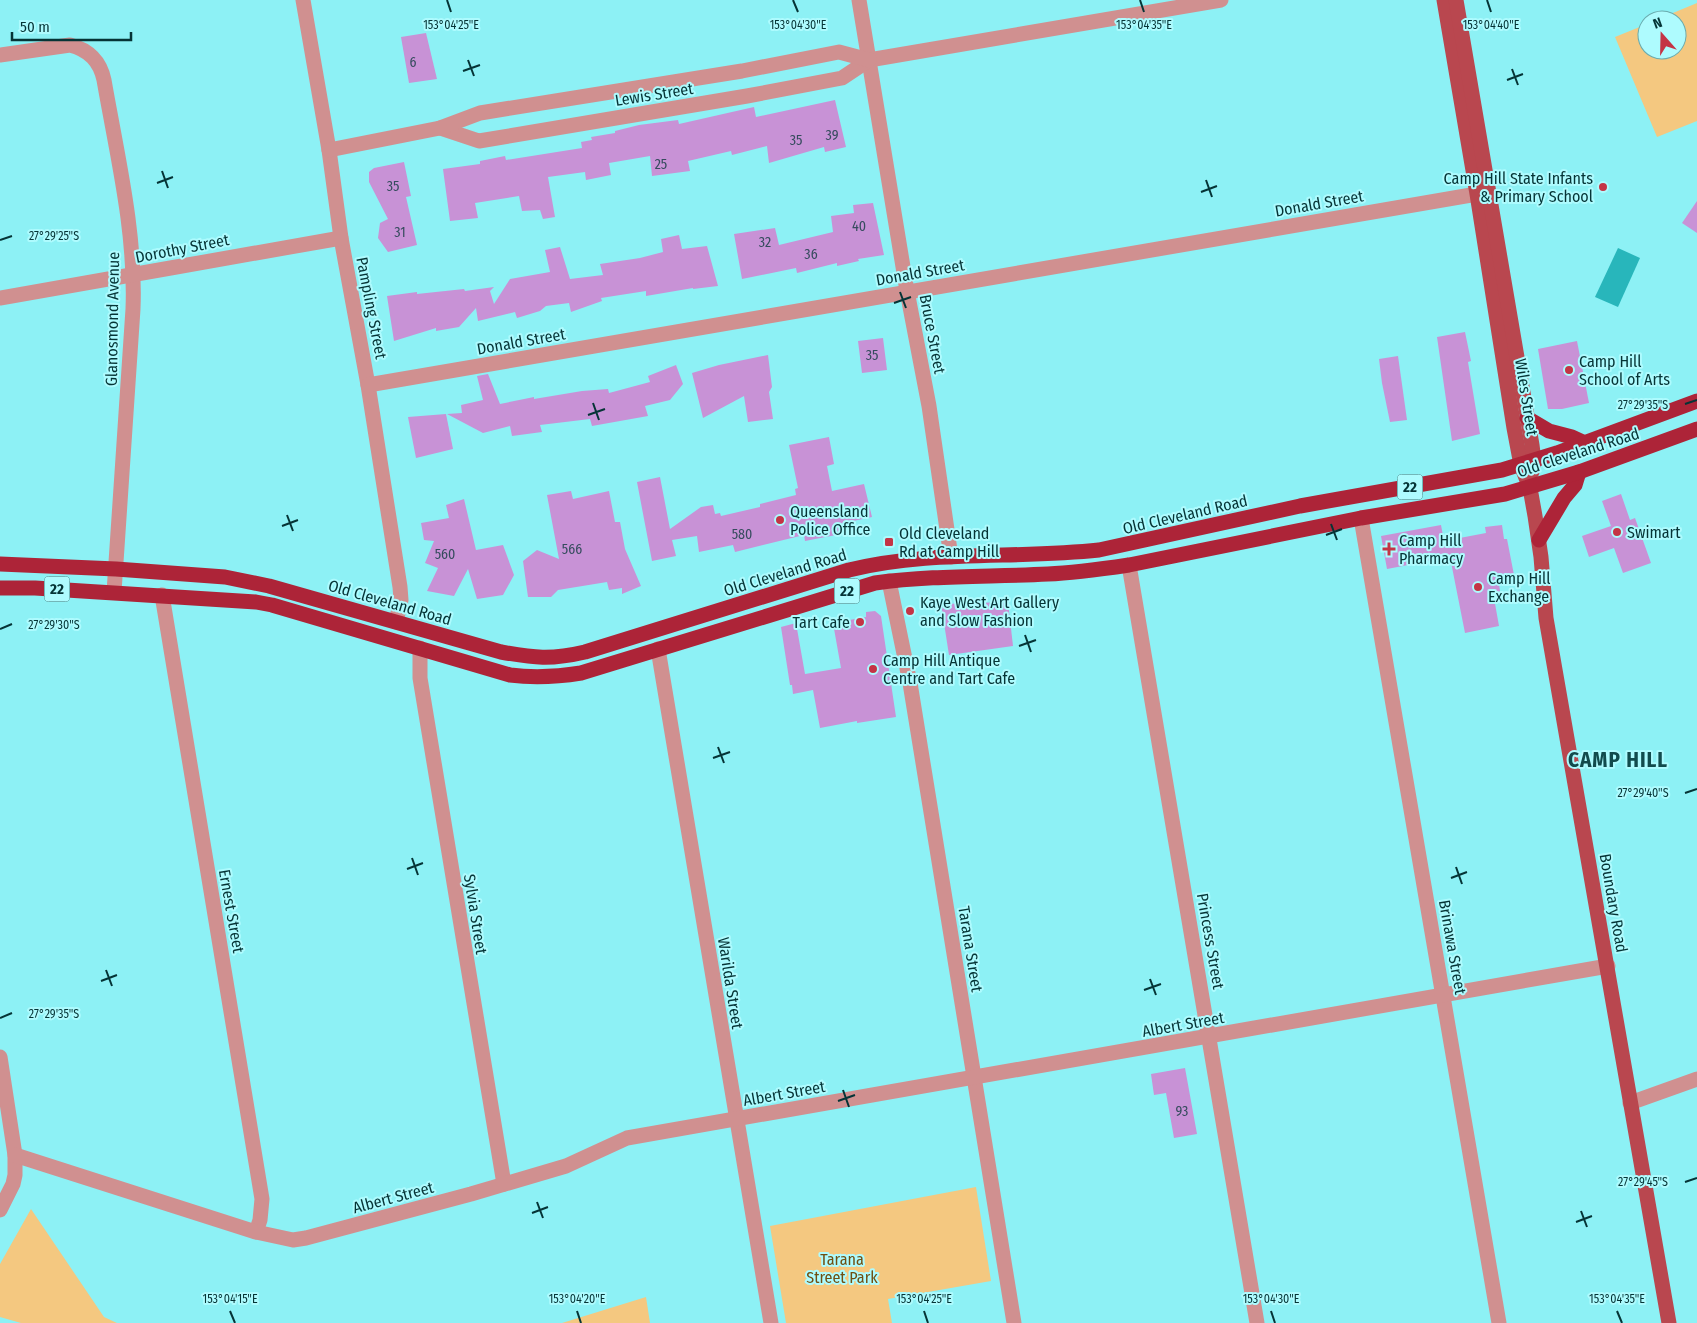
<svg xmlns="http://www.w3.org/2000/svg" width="1697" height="1323" font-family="'Fira Sans Condensed',sans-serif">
<rect width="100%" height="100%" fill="#8df1f5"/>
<g fill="#f4c880">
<polygon points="1697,3 1697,121 1657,137 1615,37 1647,24 1647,50 1677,50 1677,20 1656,20"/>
<polygon points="976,1187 991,1281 888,1299 892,1323 786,1323 770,1226"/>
<polygon points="31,1209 104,1317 117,1323 21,1323 0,1317 0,1264"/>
<polygon points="646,1297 650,1323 562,1323"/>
</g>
<polygon fill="#28b6bb" points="1618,248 1640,258 1618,307 1595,297"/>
<g fill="#c892d6">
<polygon points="426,33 437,79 409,83 401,37"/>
<polygon points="835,100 846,147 825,152 824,147 769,163 767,146 732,155 731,151 688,161 690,171 652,176 650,156 609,163 611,175 586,180 585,172 548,177 555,217 543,219 540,210 522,211 519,196 475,203 478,218 450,221 443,169 480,164 480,161 505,156 506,160 582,148 581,142 592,140 591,137 615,133 615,131 639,125 678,120 679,124 754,107 756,117"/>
<polygon points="404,162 411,196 406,197 417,245 388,252 378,238 380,223 388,219 369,182 369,172 374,168"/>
<polygon points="1697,201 1697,233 1682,223"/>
<polygon points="873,203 884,255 858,259 859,261 837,266 837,263 797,273 796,268 742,279 734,234 775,228 779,245 833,232 831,216 854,213 853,205"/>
<polygon points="679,235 682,249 707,246 718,286 693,289 693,288 646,296 646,291 601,298 602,301 571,312 569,303 546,306 540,311 517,318 515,312 478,321 476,308 459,327 436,331 436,328 394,341 387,296 417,292 417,294 464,289 465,291 494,287 490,291 494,304 510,279 550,272 545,250 560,247 570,279 603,275 600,264 640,258 663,252 661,239"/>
<polygon points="1465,332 1471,361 1468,362 1480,434 1452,441 1437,337"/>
<polygon points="883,338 887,370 862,373 858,341"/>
<polygon points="1577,341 1589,403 1562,409 1548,409 1538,349"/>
<polygon points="768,355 772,387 769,392 773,419 748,422 744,396 703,418 692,373 719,365"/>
<polygon points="1398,356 1407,420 1390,422 1382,383 1379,359"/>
<polygon points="676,365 683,384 670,400 645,406 648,416 592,426 590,419 540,425 542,432 512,436 510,426 483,433 447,414 462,413 461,405 483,400 477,376 488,374 500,404 534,397 534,399 582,391 608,389 609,393 650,382 648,376"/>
<polygon points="446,414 453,449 416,458 408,417"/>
<polygon points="829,437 834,464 827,466 832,491 864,484 872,517 839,524 841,534 805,541 804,535 735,552 733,545 699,552 697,536 672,540 676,556 652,561 637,482 660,477 670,529 701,507 713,505 715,514 720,513 721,516 760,507 760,504 796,495 795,489 798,488 789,445"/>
<polygon points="571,491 573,499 609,491 615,522 620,522 625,549 641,586 622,594 622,588 609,590 607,582 558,590 551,597 528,597 523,561 537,550 559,559 547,495"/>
<polygon points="1621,494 1630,520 1635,518 1651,563 1623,573 1614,548 1589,557 1582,536 1611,526 1602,501"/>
<polygon points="464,499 476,550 503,545 514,575 503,595 477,599 468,569 454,596 427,591 438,568 425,563 434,541 424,540 421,523 449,518 446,505"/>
<polygon points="1441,525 1444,541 1486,533 1485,527 1502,525 1504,539 1507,539 1514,575 1498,578 1501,597 1494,598 1499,626 1465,633 1450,557 1387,569 1381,536"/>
<polygon points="1008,602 1013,646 949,655 941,604"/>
<polygon points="875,611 881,616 896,717 857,723 857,721 820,728 813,690 793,694 792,685 790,685 781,627 796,623 805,674 841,668 833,623 866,617 866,612"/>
<polygon points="1185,1068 1197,1134 1174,1138 1166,1093 1154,1095 1151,1074"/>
</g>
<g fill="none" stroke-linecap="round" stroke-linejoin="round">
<g stroke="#d09090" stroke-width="15">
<polyline points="303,0 329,150 341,238 368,385 400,587 401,600 396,622"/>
<polyline points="859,0 907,291 929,406 951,557"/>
<path d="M0 55 70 45C89 50 100 61 104 80 117 155 136 232 133 309L114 592"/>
<polyline points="440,128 479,141 747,96 842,78 869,60 1221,0"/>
<polyline points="329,150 440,128 480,113 742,71 839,52 869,60"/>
<path d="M0 298C114 279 227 257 341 238"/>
<polyline points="368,385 1477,194"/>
<polyline points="1361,518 1499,1323"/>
<polyline points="1129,565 1257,1323"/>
<polyline points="889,581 910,683 1014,1323"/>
<polyline points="162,595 262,1199 260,1220 256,1232"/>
<polyline points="420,648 420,678 504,1184"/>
<polyline points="658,649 771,1323"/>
<polyline points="0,1057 15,1155 15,1175 13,1184 0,1210"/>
<polyline points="1630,1103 1697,1079"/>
<polyline points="15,1155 256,1232 293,1240 306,1238 471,1194 566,1166 627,1138 1608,966"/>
</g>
<g stroke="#b9474f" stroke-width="15">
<polyline points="1444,0 1477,194 1514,428 1521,465 1530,488 1535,516 1541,557 1546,618 1669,1323"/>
<polyline points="1456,0 1532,445 1534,461 1532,472"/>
</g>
<g stroke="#ad2438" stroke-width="15">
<polyline points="1527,418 1549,431 1572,437 1585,443"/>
<polyline points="1539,540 1564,498 1575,485 1579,472"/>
<path d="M0 564 116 569 225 577 269 586 501 652C534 658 551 660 585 652L849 570C930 550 1015 559 1099 550L1300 506 1502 470 1557 453 1697 401"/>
<path d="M0 588H35L256 602 272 605 510 675C534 678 556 677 581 673L875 583C933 575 990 577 1048 574 1075 573 1102 569 1129 565L1361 518 1505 494 1579 472 1697 429"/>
</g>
</g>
<path fill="none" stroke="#053436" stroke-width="2" d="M447 0 451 12M793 0 798 12M1140 0 1144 12M1487 0 1491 12M468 60 474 76M1512 69 1518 85M463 71 480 65M1507 80 1523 74M162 171 168 188M1206 180 1212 197M157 183 173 177M1201 192 1217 186M0 240 12 236M900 292 906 308M894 303 911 297M593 403 599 420M1685 404 1697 400M588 415 605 409M287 515 293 531M1331 524 1337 540M282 526 298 520M1326 535 1342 529M0 629 12 624M1025 635 1031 652M1019 646 1036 640M718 747 724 763M713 758 730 752M1685 793 1697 789M412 858 418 875M1456 867 1462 884M407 869 423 863M1451 878 1467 872M106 970 112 986M1150 979 1156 995M101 981 117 975M1144 990 1161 984M0 1018 12 1013M843 1090 849 1107M838 1101 855 1095M1685 1182 1697 1178M537 1202 543 1218M1581 1211 1587 1227M532 1213 548 1207M1576 1222 1592 1216M230 1311 235 1323M577 1311 581 1323M924 1311 928 1323M1271 1311 1275 1323M1617 1311 1622 1323"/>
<g fill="#c43445" stroke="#aefbfe" stroke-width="2">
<circle cx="1603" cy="187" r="5"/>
<circle cx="1569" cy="370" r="5"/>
<circle cx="780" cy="520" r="5"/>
<circle cx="1617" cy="532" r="5"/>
<rect x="884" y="537" width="10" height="10" rx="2.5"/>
<path d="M1386.5 541.5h5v5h5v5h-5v5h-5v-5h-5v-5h5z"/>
<circle cx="1478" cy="587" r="5"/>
<circle cx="910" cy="611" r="5"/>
<circle cx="860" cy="622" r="5"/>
<circle cx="873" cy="669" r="5"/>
</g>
<g text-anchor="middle" stroke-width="4" stroke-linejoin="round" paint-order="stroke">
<g font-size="14" fill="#364c5e">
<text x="413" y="67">6</text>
<text x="832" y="140">39</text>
<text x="796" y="145">35</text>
<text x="661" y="169">25</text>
<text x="393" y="191">35</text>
<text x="859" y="231">40</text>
<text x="400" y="237">31</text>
<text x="765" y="247">32</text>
<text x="811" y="259">36</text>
<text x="872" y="360">35</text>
<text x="742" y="539">580</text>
<text x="572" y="554">566</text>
<text x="445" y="559">560</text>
<text x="1182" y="1116">93</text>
</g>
<g fill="#aefbfe" stroke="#387072" stroke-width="1">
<rect x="1397.5" y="474.5" width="25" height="25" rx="4"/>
<rect x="44.5" y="576.5" width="25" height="25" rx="4"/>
<rect x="834.5" y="578.5" width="25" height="25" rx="4"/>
</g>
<g font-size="15" font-weight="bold" fill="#053436">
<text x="1410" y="492">22</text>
<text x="57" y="594">22</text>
<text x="847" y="596">22</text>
</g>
<g font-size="16" fill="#053436" stroke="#aefbfe">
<text transform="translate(654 94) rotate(-9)" y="6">Lewis Street</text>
<text transform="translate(1319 203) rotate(-10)" y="6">Donald Street</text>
<text transform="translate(182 248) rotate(-11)" y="6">Dorothy Street</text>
<text transform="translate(920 272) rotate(-10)" y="6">Donald Street</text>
<text transform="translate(372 308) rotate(79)" y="6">Pampling Street</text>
<text transform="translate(112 319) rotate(-89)" y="6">Glanosmond Avenue</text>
<text transform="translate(933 334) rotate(79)" y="6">Bruce Street</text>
<text transform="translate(521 341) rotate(-10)" y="6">Donald Street</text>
<text transform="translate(1527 397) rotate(81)" y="6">Wiles Street</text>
<text transform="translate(1578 452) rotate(-18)" y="6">Old Cleveland Road</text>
<text transform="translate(1185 514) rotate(-13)" y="6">Old Cleveland Road</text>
<text transform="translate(785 572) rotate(-17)" y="6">Old Cleveland Road</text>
<text transform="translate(390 602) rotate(16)" y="6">Old Cleveland Road</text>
<text transform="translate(1614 903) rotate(80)" y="6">Boundary Road</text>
<text transform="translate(232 911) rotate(80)" y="6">Ernest Street</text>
<text transform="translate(476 914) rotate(81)" y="6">Sylvia Street</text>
<text transform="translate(1211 941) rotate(80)" y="6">Princess Street</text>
<text transform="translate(1453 947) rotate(80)" y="6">Brinawa Street</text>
<text transform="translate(971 949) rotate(81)" y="6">Tarana Street</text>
<text transform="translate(731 983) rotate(81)" y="6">Warilda Street</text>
<text transform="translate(1183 1024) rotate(-10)" y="6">Albert Street</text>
<text transform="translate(784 1093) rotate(-10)" y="6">Albert Street</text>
<text transform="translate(393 1197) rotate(-15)" y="6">Albert Street</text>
</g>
<g font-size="16" fill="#053436" stroke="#aefbfe" text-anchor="start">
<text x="1593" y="184" text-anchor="end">Camp Hill State Infants<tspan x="1593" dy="18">&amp; Primary School</tspan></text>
<text x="1579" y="367">Camp Hill<tspan x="1579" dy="18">School of Arts</tspan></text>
<text x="790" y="517">Queensland<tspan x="790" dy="18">Police Office</tspan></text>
<text x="1627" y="538">Swimart</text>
<text x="899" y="539">Old Cleveland<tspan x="899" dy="18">Rd at Camp Hill</tspan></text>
<text x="1399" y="546">Camp Hill<tspan x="1399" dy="18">Pharmacy</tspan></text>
<text x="1488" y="584">Camp Hill<tspan x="1488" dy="18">Exchange</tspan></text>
<text x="920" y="608">Kaye West Art Gallery<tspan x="920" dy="18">and Slow Fashion</tspan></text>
<text x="850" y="628" text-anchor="end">Tart Cafe</text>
<text x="883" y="666">Camp Hill Antique<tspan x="883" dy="18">Centre and Tart Cafe</tspan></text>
</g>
<g font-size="16" fill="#6f4f12" stroke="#aefbfe">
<text x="842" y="1265">Tarana<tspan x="842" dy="18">Street Park</tspan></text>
</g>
<g font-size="21" font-weight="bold" letter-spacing="1" fill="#124b4d" stroke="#aefbfe">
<text x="1618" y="767">CAMP HILL</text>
</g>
</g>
<g font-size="12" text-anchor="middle" fill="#053436" stroke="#aefbfe" stroke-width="4" stroke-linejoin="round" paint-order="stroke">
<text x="451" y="29">153°04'25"E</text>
<text x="798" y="29">153°04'30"E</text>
<text x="1144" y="29">153°04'35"E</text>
<text x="1491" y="29">153°04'40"E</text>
<text x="54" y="240">27°29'25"S</text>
<text x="1643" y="409">27°29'35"S</text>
<text x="54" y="629">27°29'30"S</text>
<text x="1643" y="797">27°29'40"S</text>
<text x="54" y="1018">27°29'35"S</text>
<text x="1643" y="1186">27°29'45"S</text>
<text x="230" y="1303">153°04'15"E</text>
<text x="577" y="1303">153°04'20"E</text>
<text x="924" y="1303">153°04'25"E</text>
<text x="1271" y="1303">153°04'30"E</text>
<text x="1617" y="1303">153°04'35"E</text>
</g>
<g transform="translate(1662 35) rotate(340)"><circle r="24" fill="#aefbfe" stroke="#6aabae"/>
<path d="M0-4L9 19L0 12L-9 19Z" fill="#c43445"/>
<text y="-8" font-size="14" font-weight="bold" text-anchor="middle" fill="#053436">N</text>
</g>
<path d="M12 32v8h119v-8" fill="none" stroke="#053436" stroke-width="2.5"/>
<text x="20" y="32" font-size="15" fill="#053436" stroke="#aefbfe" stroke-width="4" paint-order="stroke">50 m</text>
</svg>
